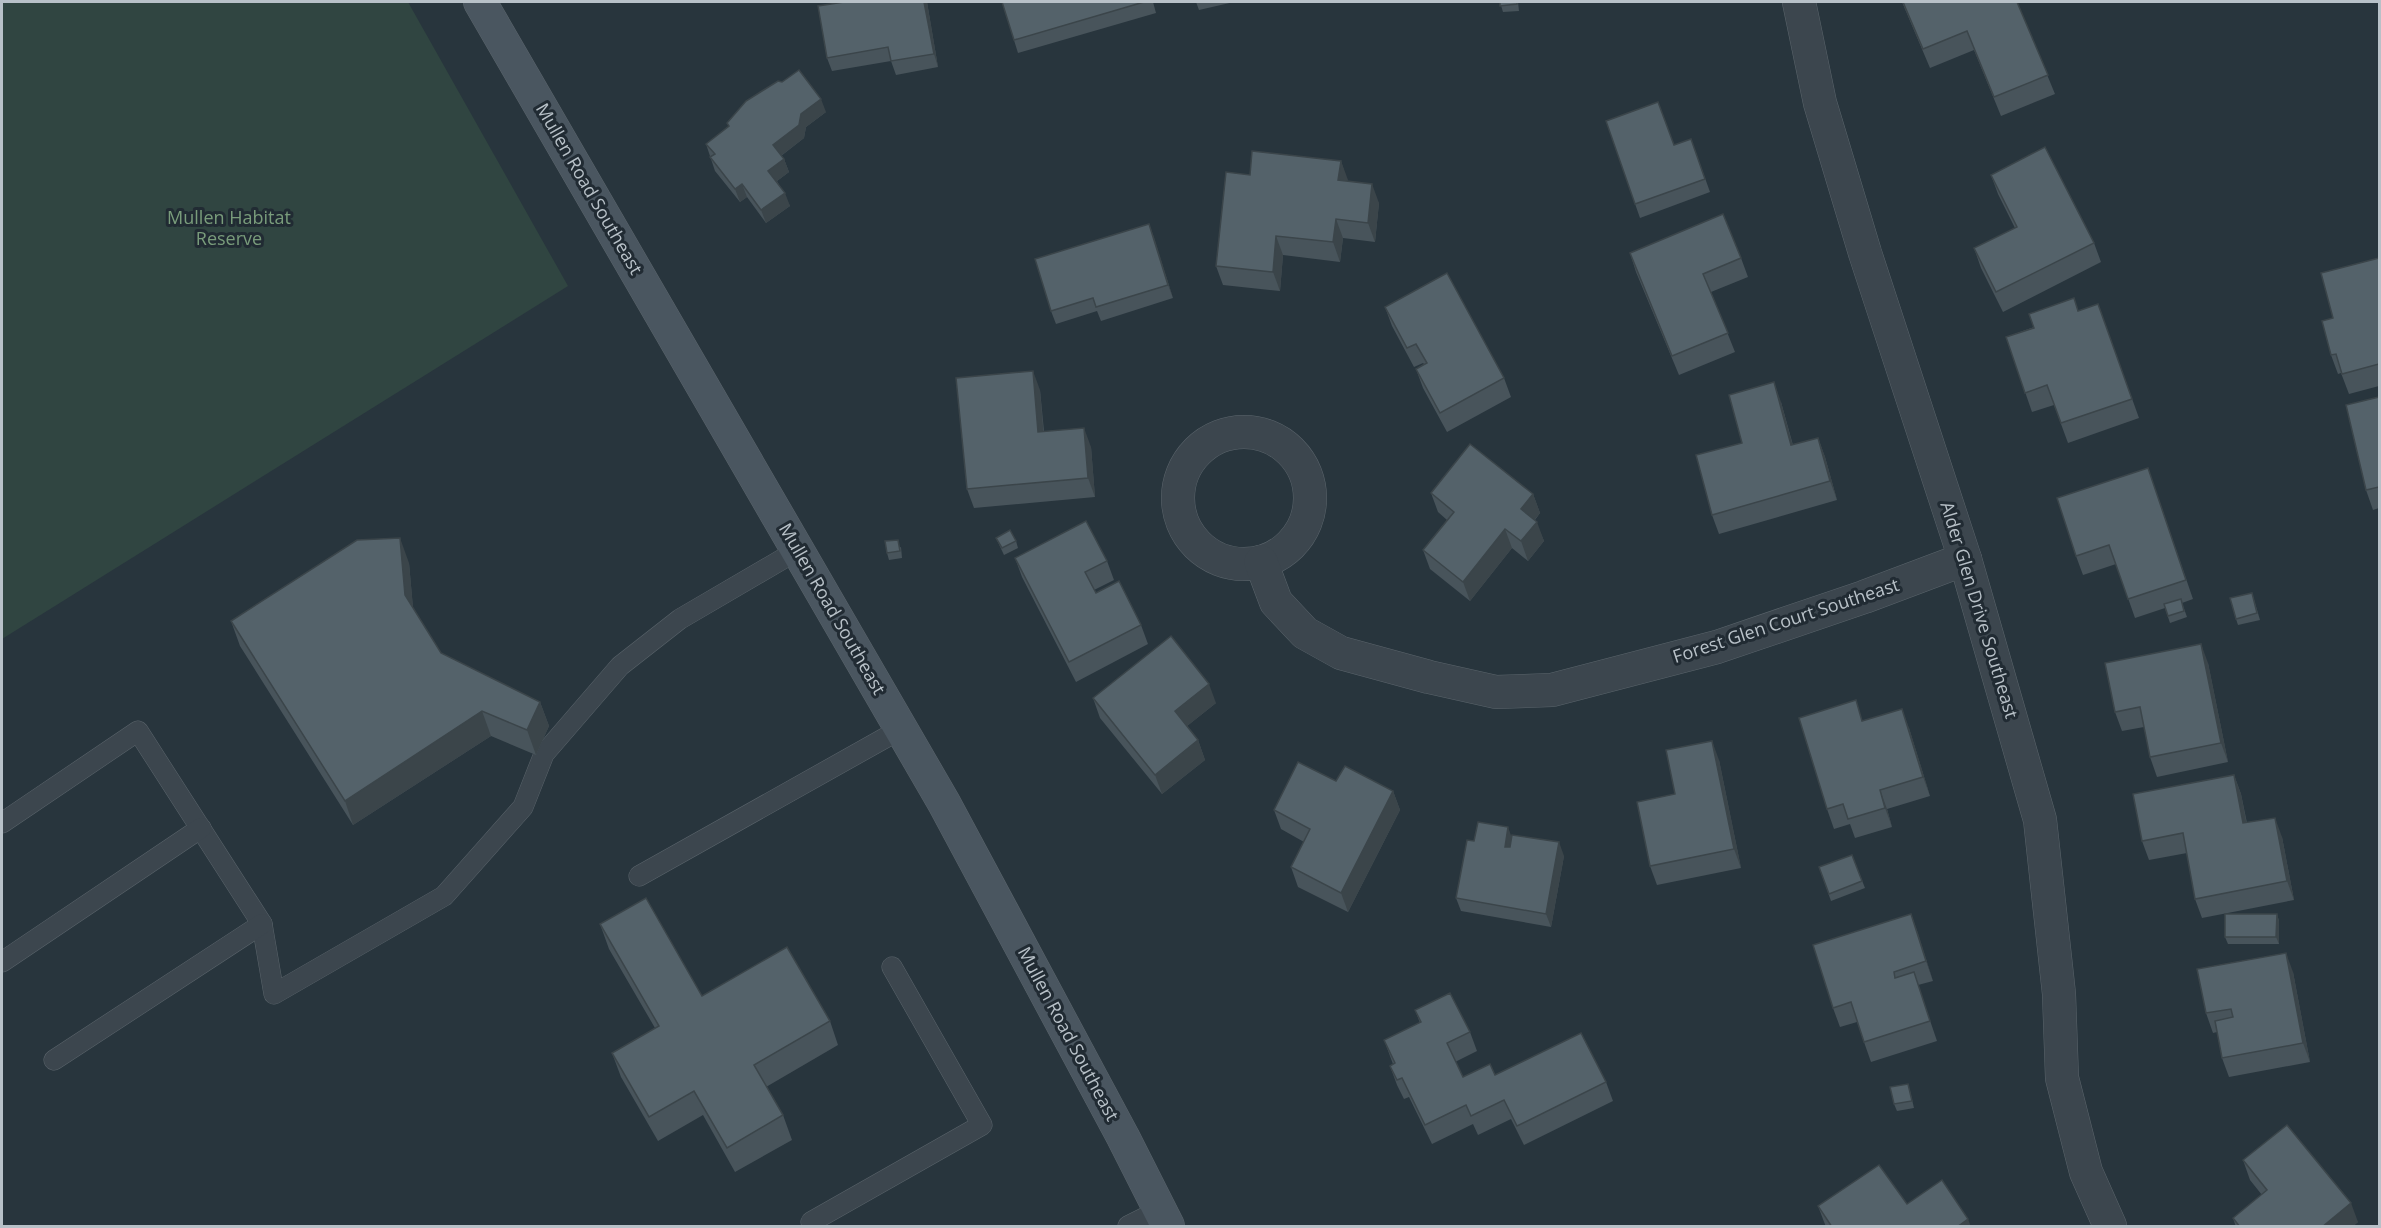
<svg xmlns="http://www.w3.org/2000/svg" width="2381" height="1228" font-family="'Open Sans',sans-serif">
<rect width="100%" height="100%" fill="#28353d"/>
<polygon fill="#304541" points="2,2 408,2 568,286 2,639"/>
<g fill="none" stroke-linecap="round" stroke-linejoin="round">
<g stroke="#5a646b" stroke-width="21">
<g id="lane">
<polyline points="2,823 138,731 262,924 274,994 444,896 523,807 544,754 620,666 680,619 798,550"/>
<polyline points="639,876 901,729"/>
<polyline points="2,962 201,828"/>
<polyline points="54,1060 262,924"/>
<polyline points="811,1222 982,1125 892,967"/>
<polyline points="1128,1226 1160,1210"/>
</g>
</g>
<g stroke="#5a646b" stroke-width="34">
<g id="street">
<polyline points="1799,2 1820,103 1865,253 1965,559 2040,820 2059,994 2062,1078 2086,1172 2110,1226"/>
<circle cx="1244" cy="498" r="66"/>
<polyline points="1261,562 1276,602 1305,633 1341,653 1429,677 1496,692 1552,690 1717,647 1864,597 1965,559"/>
</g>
</g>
<g stroke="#5a646b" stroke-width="34">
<polyline id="secondary" points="480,2 944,803 1123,1137 1168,1226"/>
</g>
<use href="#lane" stroke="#3c464e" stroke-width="20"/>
<use href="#street" stroke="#3c464e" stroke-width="33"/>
<use href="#secondary" stroke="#4a5660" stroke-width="33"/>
</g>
<g fill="#48545b">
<polygon points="927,2 938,67 896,75 891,61 832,71 827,58"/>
<polygon points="1002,2 1153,2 1156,13 1018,53"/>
<polygon points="1196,2 1234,2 1199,10"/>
<polygon points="1500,2 1518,2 1519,11 1503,12"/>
<polygon points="1902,2 2017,2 2055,94 2001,116 1974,50 1930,68"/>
<polygon points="826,112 806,127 804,138 781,156 784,159 789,172 777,181 790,206 766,223 747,197 740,202 715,171 706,144 729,127 727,123"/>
<polygon points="1606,121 1674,145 1691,139 1710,192 1640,218"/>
<polygon points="1341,161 1347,181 1379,203 1375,242 1343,238 1340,262 1283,255 1280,291 1223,285 1216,266 1250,175"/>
<polygon points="1991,175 2094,243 2101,262 2003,312 1981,268 1974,248 2015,228 1998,194"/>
<polygon points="1149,224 1173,298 1101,321 1097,311 1056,324 1051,311"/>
<polygon points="1630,253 1741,258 1748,277 1711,292 1735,352 1679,375 1636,272"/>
<polygon points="2379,258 2379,386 2349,394 2341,373 2338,374 2331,355 2333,318"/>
<polygon points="2098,304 2139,418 2068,443 2054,405 2032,412 2006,337"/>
<polygon points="1385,307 1504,378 1511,397 1447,432 1423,388 1416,369 1424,364 1423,363 1414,367 1392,326"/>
<polygon points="1040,390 1044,431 1091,447 1095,497 974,508 967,489"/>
<polygon points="2379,397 2379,508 2373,510 2366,490"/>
<polygon points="1781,402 1793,445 1818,438 1825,457 1837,500 1719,534 1712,515 1742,443"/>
<polygon points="2148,468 2193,599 2182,603 2187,617 2170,623 2165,608 2135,618 2116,564 2083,575 2076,556"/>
<polygon points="1431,493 1533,494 1540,513 1535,520 1544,541 1528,561 1512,548 1470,601 1430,569 1423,550 1447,520 1438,512"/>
<polygon points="996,538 1016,541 1018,548 1004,555"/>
<polygon points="901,547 902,558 889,560 887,553"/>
<polygon points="1015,558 1107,561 1114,580 1094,590 1096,593 1141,625 1148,644 1076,682 1022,577"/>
<polygon points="409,563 413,608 441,653 540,702 549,726 536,755 491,736 353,825 240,646 231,621"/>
<polygon points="2252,593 2260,620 2238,625 2236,619"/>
<polygon points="2208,663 2228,762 2157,777 2150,757 2144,727 2122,731 2115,712"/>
<polygon points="1093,698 1216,703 1187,726 1198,740 1205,760 1162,794 1100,718"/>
<polygon points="1863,721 1909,728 1930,796 1887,809 1892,827 1855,838 1850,824 1834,829 1827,809"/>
<polygon points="1719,760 1741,868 1657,885 1650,866 1675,794"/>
<polygon points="2234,775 2241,794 2247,823 2282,837 2294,900 2202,918 2195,899 2187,853 2149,860 2142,841"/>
<polygon points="1393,791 1400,810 1348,912 1298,887 1291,867 1304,842 1281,829 1274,810"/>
<polygon points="1512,837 1564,856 1551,927 1461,911 1456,898 1474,841"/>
<polygon points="1852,855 1865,888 1831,901 1819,867"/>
<polygon points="1911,914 1933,981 1918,985 1937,1041 1871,1062 1857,1022 1840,1027 1833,1008"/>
<polygon points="2277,914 2279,921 2279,944 2228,944 2225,937"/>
<polygon points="600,924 702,996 830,1021 838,1045 766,1087 783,1115 792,1140 735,1172 703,1115 658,1141 621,1077 612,1053 655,1028 609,949"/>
<polygon points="2293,972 2310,1062 2229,1077 2222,1058 2217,1032 2213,1033 2206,1013"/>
<polygon points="1415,1010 1470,1032 1477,1051 1455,1062 1463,1077 1495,1075 1606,1082 1613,1101 1524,1145 1511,1119 1478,1135 1473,1124 1432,1144 1409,1097 1404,1099 1397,1085 1390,1066 1393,1064 1384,1040 1420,1023"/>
<polygon points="1910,1091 1914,1108 1897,1111 1894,1104"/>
<polygon points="2243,1160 2358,1222 2352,1227 2236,1227 2233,1218 2262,1195 2250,1180"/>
<polygon points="1907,1204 1971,1227 1826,1227 1818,1206"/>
</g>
<g fill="#3b454a">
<polygon points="924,2 927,2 938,67 934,54"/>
<polygon points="821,99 826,112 806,127 804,138 778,158 773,145 801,114"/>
<polygon points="784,159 789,172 773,184 768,171"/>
<polygon points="1341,161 1348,180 1345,199 1338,180"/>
<polygon points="742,184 747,197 740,202 735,189"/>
<polygon points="1372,184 1379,203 1375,242 1368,223"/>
<polygon points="785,193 790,206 766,223 761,210"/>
<polygon points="1336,219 1343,238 1340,262 1333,242"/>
<polygon points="1149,224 1154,237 1173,298 1168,285"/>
<polygon points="1276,236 1283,255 1280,291 1273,272"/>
<polygon points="1033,371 1040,390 1045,451 1038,432"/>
<polygon points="1774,382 1781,402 1798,465 1791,445"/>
<polygon points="1084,428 1091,447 1095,497 1088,478"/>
<polygon points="1818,438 1825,457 1837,500 1830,481"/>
<polygon points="1533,494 1540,513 1528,528 1521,509"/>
<polygon points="1537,522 1544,541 1528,561 1521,541"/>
<polygon points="1505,529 1512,548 1470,601 1463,582"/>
<polygon points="400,538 409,563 414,619 405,595"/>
<polygon points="2201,644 2208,663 2228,762 2221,743"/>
<polygon points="1209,684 1216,703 1182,730 1175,711"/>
<polygon points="540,702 549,726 536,755 527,730"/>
<polygon points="1902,709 1909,728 1930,796 1923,777"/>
<polygon points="482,711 491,736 353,825 345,801"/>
<polygon points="1198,740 1205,760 1162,794 1155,775"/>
<polygon points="1712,741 1719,760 1741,868 1734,849"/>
<polygon points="2234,775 2241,794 2250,842 2243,823"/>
<polygon points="1880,790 1887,809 1892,827 1885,808"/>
<polygon points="1393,791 1400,810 1348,912 1341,893"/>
<polygon points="2275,818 2282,837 2294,900 2287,881"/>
<polygon points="1508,827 1513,841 1510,860 1505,847"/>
<polygon points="1559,842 1564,856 1551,927 1546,914"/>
<polygon points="1911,914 1918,933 1933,981 1926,961"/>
<polygon points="2277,914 2279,921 2279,944 2276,937"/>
<polygon points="2286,953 2293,972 2310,1062 2303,1043"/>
<polygon points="2351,1203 2358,1222 2352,1227 2322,1227"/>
<polygon points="1968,1219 1971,1227 1957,1227"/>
</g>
<g fill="#54626a" stroke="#3b454a" stroke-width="1.5">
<polygon points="844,2 924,2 934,54 891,61 888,47 827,58 818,6"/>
<polygon points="1002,2 1144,2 1014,40"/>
<polygon points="1500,2 1517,2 1517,4 1500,6"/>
<polygon points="1903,2 2017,2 2048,75 1994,97 1967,31 1923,49"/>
<polygon points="799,70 821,99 801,114 799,125 773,145 784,159 768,171 785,193 761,210 742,184 735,189 710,157 715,154 706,144 729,126 727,123 746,101 778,81 782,82"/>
<polygon points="1658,102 1674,145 1691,139 1705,179 1635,204 1606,121"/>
<polygon points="2045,147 2094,243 1996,292 1974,248 2017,227 1991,175"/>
<polygon points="1252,151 1341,161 1338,180 1372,184 1368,223 1336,219 1333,242 1276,236 1273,272 1216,266 1226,172 1250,175"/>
<polygon points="1723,214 1741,258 1703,274 1728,333 1672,356 1630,253"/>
<polygon points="1149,224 1168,285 1096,307 1093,298 1051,311 1035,259"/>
<polygon points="2379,258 2379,364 2342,374 2336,354 2331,355 2322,321 2333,318 2321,273"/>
<polygon points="1447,273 1504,378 1440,413 1416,369 1427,363 1416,344 1407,348 1385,307"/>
<polygon points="2074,298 2078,311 2098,304 2132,399 2061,423 2047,385 2025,393 2006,337 2034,328 2029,314"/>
<polygon points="1033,371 1038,432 1084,428 1088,478 967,489 956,378"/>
<polygon points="1774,382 1791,445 1818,438 1830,481 1712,515 1696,455 1742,443 1729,395"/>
<polygon points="2379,397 2379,487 2366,490 2346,405"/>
<polygon points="1470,444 1533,494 1521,509 1537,522 1521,541 1505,529 1463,582 1423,550 1454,512 1431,493"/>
<polygon points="2148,468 2186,580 2128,599 2109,545 2076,556 2057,498"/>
<polygon points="1086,521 1107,561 1085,572 1096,593 1119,581 1141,625 1069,662 1015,558"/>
<polygon points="1010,530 1016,541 1002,548 996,538"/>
<polygon points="400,538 405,595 441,653 540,702 527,730 482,711 345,801 231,621 357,540"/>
<polygon points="898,540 900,551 887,553 885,541"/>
<polygon points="2252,593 2257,613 2236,619 2230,598"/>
<polygon points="2181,599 2184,611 2168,616 2164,604"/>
<polygon points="1171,636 1209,684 1175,711 1198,740 1155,775 1093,698"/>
<polygon points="2201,644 2221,743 2150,757 2140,707 2115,712 2105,663"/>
<polygon points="1856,700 1862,721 1902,709 1923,777 1880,790 1885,808 1848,819 1843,804 1827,809 1799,718"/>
<polygon points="1712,741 1734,849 1650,866 1637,802 1675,794 1666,750"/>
<polygon points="1298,762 1336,781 1345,766 1393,791 1341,893 1291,867 1310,829 1274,810"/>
<polygon points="2234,775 2243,823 2275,818 2287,881 2195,899 2183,833 2142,841 2133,794"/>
<polygon points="1478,822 1508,827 1505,847 1510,847 1512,835 1559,842 1546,914 1456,898 1467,840 1474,841"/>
<polygon points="1852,855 1862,881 1829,894 1819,867"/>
<polygon points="646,898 702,996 787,947 830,1021 754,1065 783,1115 727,1148 694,1091 649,1117 612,1053 659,1026 600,924"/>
<polygon points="1911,914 1926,961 1894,972 1895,978 1914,972 1930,1021 1864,1042 1851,1002 1833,1008 1813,945"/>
<polygon points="2225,914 2277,914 2276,937 2225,937"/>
<polygon points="2286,953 2303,1043 2222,1058 2215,1021 2233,1017 2231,1009 2206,1013 2197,969"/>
<polygon points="1450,993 1470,1032 1447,1043 1463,1077 1490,1064 1495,1075 1581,1033 1606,1082 1517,1126 1504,1100 1471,1116 1466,1105 1425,1125 1402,1078 1397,1080 1390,1066 1395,1063 1384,1040 1421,1022 1415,1010"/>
<polygon points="1908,1084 1912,1101 1894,1104 1890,1087"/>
<polygon points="2287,1125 2351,1203 2322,1227 2240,1227 2233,1218 2267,1190 2243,1160"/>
<polygon points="1879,1165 1907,1204 1942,1180 1968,1219 1957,1227 1832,1227 1818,1206"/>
</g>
<g text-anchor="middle" stroke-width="6" stroke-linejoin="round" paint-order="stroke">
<g font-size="18" fill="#b8c1c8" stroke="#212b33">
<text transform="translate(589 189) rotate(60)" y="6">Mullen Road Southeast</text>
<text transform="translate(832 609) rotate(60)" y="6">Mullen Road Southeast</text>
<text transform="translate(1979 610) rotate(73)" y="6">Alder Glen Drive Southeast</text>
<text transform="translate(1786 621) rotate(-18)" y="6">Forest Glen Court Southeast</text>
<text transform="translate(1068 1034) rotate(62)" y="6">Mullen Road Southeast</text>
</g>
<g font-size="18" fill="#799c7b" stroke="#212b33">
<text x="229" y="224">Mullen Habitat<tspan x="229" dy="21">Reserve</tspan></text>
</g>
</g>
<rect width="2381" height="1228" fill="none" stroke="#b8c1c8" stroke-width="6"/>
</svg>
